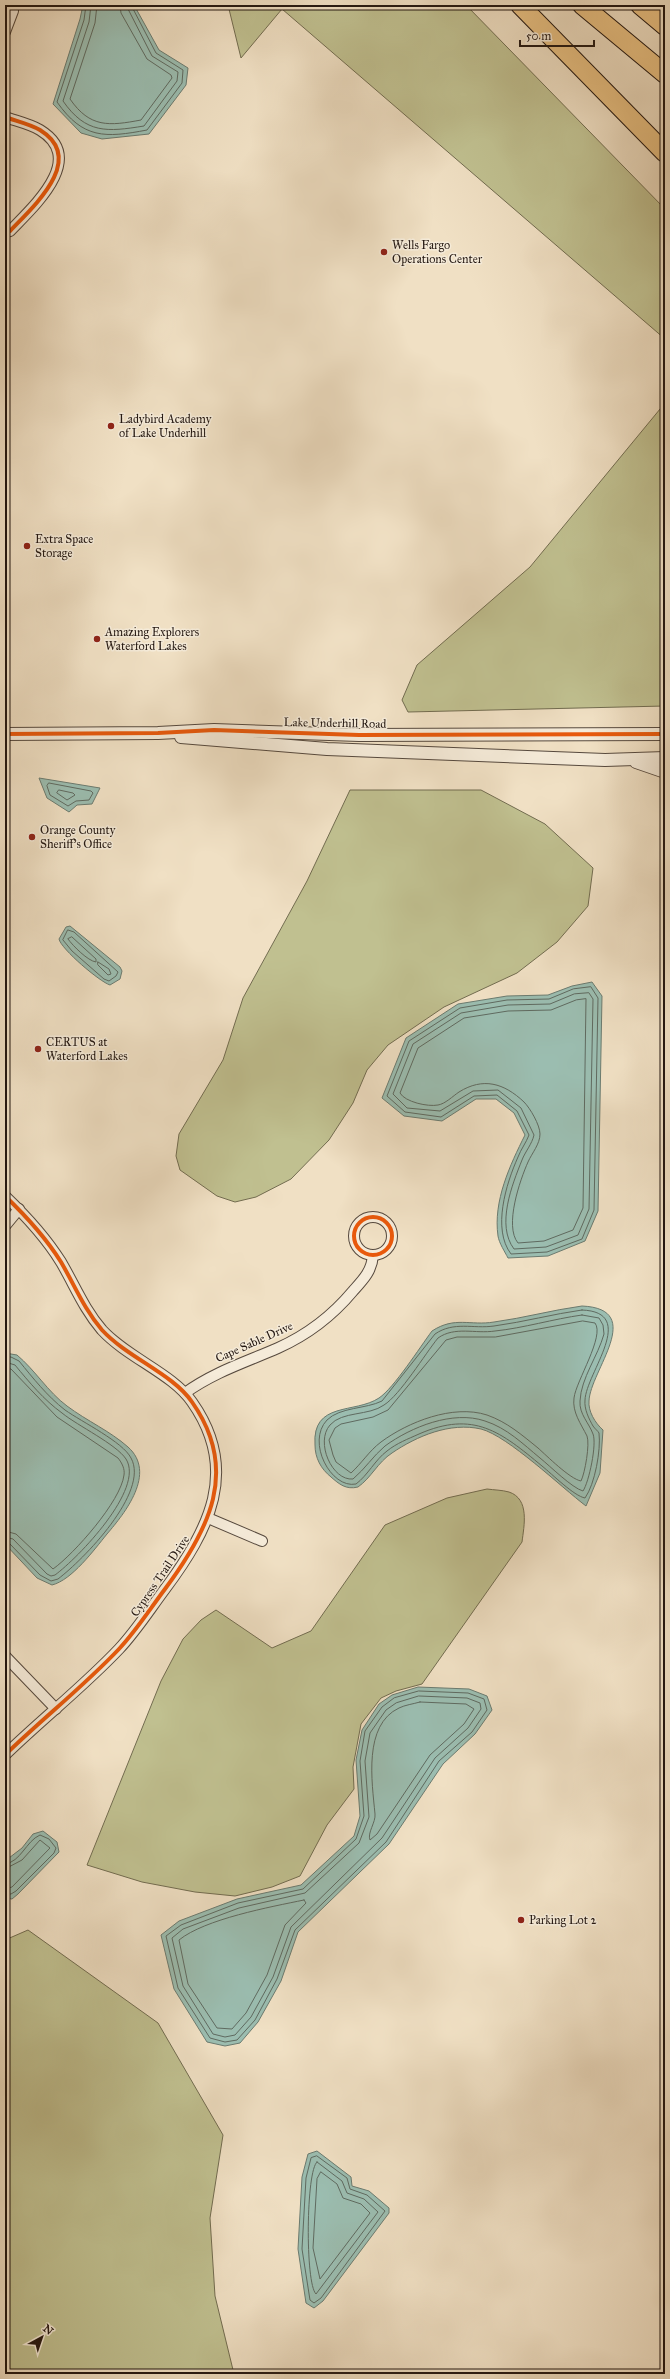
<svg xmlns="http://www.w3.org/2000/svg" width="670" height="2379" font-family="'IM FELL Great Primer',serif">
<rect width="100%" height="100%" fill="#f0e0c4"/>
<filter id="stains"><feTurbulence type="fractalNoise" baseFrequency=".005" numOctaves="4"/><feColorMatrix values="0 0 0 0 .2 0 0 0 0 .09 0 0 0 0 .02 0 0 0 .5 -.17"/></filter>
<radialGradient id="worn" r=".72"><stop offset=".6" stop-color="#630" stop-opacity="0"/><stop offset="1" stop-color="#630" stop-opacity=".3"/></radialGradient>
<g fill="#c0c090" stroke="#726c50">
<polygon points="228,5 466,5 665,209 665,339 282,9 241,58"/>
<polygon points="665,403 665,706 408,712 402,700 417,665 530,567"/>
<polygon points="350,790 481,790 545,824 593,868 588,906 557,942 517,973 444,1007 388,1045 367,1070 353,1103 329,1140 291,1179 256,1197 235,1202 217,1196 180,1170 176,1156 179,1134 223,1060 243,998 307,881"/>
<path d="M665 1461V1497C659 1485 660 1473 665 1461Z"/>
<path d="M487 1489C494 1490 502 1490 509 1492 530 1499 524 1526 522 1542L422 1684 396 1691 381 1698 361 1724 353 1767 354 1789 327 1825 300 1876 272 1887 235 1896 195 1892 142 1882 87 1865 161 1681 183 1639 201 1620 216 1610 272 1648 311 1631 385 1525 447 1498Z"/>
<polygon points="28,1930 158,2023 223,2135 210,2218 215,2296 234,2374 5,2374 5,1940"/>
</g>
<g fill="#9bbdb0" stroke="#6b7b70">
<polygon points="83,5 134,5 159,50 188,68 186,85 149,134 102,139 81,133 53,104 80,19"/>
<polygon points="39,778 100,788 92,804 77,805 69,812 47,798"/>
<path d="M70 926 120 967 122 971 120 979 110 985C100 982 61 949 59 939L66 927Z"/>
<path d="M592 982 602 996 598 1211 585 1241 548 1256 508 1258C505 1252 499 1243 498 1236 493 1201 510 1165 525 1135L514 1113 496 1099H476L442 1121 404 1116 382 1098 406 1038 458 1004 507 996 548 995 572 986Z"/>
<path d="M582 1306C647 1309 590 1371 589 1401 588 1411 595 1423 603 1430L600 1473 586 1506C561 1487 508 1436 481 1429 450 1422 417 1436 392 1453 378 1462 371 1478 358 1487 346 1490 339 1484 331 1477 321 1469 315 1458 315 1445 312 1401 355 1414 379 1398 394 1388 420 1347 432 1331 455 1316 470 1326 494 1322 524 1318 552 1310 582 1306Z"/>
<path d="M5 1353 17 1355C35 1370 48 1392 67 1406 87 1421 110 1431 128 1447 157 1473 125 1513 107 1534 94 1550 72 1580 52 1585L37 1578 5 1544Z"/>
<polygon points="418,1687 469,1689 487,1696 492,1710 475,1734 443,1764 389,1844 298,1932 281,1981 258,2022 240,2043 225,2046 207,2042 174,1989 161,1935 179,1921 237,1899 301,1885 354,1836 360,1816 356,1760 362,1730 379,1704 392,1695"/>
<polygon points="43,1831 57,1842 59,1852 18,1894 12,1899 5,1898 5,1861 22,1848 33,1834"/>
<polygon points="317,2151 351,2177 352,2186 369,2191 389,2208 389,2213 323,2301 314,2308 306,2303 298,2249 302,2177 308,2154"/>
</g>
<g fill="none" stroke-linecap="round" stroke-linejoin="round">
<g stroke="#5f6a60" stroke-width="1">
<path d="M86 5 84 20 57 102C83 139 105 138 147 130L182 83 183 70 156 53 131 5"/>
<path d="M91 5 89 22 63 101C86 134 107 132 144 126L177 81 178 72 152 56 126 5"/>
<path d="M97 5 95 23 70 99C90 128 109 126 141 120L172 78 171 75 147 59 121 13 120 5"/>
<polygon points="49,783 91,791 93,793 89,800 76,801 68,806 50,795 47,786"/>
<polygon points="59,790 73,793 75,795 67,800 57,793"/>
<polygon points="68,930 74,932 118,972 116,976 109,981 104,979 72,951 63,940"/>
<path d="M72 937 96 959V962C88 961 73 946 68 939Z"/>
<polygon points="98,962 109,969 111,974 108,975 98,965"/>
<path d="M591 987 598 998 594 1210 582 1239 547 1252 511 1254C492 1229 506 1184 518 1157 521 1149 526 1143 529 1135L517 1111 497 1095 474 1096 441 1117 405 1112 387 1096 409 1041 460 1008 507 1000 549 999 573 989Z"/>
<path d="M589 993 593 999 589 1209 578 1235 546 1247 514 1249C496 1225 512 1185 522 1160 525 1152 532 1144 534 1135L521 1108 498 1090 473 1091 440 1111 407 1108 393 1094 413 1044 461 1013 508 1005 550 1004 574 994Z"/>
<path d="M586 999 583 1208 573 1230 544 1241 518 1243C504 1226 520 1180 528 1162 532 1153 540 1144 540 1134 540 1125 530 1108 524 1102 504 1083 483 1077 459 1092 453 1096 445 1104 438 1105 428 1107 405 1102 400 1093L418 1048 464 1018 508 1011 551 1010 576 1000Z"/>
<path d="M582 1310C639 1312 586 1373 585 1400 584 1409 589 1419 593 1426 595 1429 598 1431 599 1433 601 1450 595 1484 585 1498 574 1496 552 1474 542 1466 501 1432 474 1410 419 1434 408 1439 397 1443 387 1451 375 1460 368 1475 356 1484 331 1489 306 1442 327 1420 340 1407 366 1409 382 1401L435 1334C454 1321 473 1329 494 1326 524 1322 553 1314 582 1310Z"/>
<path d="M582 1315 599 1318 603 1325 604 1334C598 1356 581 1378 580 1401 579 1414 589 1423 593 1434 597 1444 589 1482 583 1491 572 1488 550 1466 540 1458 523 1444 507 1428 485 1421 453 1410 411 1427 385 1446 373 1456 365 1469 353 1479 332 1481 315 1442 330 1425 342 1411 369 1416 384 1405 400 1395 425 1354 438 1338 455 1326 475 1334 495 1331 524 1328 553 1319 582 1315Z"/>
<path d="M583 1321 595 1323C605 1336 576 1381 574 1398 572 1412 581 1424 587 1436 590 1444 585 1473 581 1481 570 1479 547 1456 538 1448 522 1435 507 1422 487 1415 453 1404 408 1422 381 1442 369 1451 362 1463 351 1473L336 1462 333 1455 329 1440 335 1428 341 1424 373 1417 388 1410 446 1340 457 1337H495Z"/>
<path d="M5 1357H11L19 1361C33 1378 47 1396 65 1410 82 1422 123 1442 131 1458 150 1492 83 1560 58 1579L51 1581 40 1575 9 1543 5 1542"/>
<path d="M5 1362 15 1365C29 1382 44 1400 62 1413 78 1426 116 1444 126 1459 145 1489 78 1558 55 1575L51 1576 47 1574 13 1539 5 1537"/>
<path d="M5 1368 11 1369 57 1417 118 1458C122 1463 125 1469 124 1475 121 1501 74 1554 53 1569L16 1534 5 1531"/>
<polygon points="419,1691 468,1693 484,1699 487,1710 472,1732 439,1761 386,1842 295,1930 277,1979 255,2020 237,2040 225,2042 210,2038 178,1988 166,1936 181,1925 238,1903 303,1889 356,1839 364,1816 360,1761 365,1731 382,1707 394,1698"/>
<polygon points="419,1696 467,1698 480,1703 481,1709 468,1728 435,1758 382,1838 291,1927 273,1977 251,2017 235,2035 225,2037 213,2034 183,1986 172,1938 183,1929 239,1908 305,1893 359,1843 369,1817 365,1761 370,1733 386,1710 396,1703"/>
<path d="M420 1702 466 1704 474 1709 464 1724 430 1755 377 1834 370 1840C367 1833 376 1822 375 1814 372 1782 363 1725 399 1708 405 1705 413 1704 420 1702Z"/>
<path d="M5 1864C21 1862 26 1841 40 1835L49 1839 56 1848 54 1853 16 1891 11 1894H5"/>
<polyline points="5,1869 22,1860 40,1840 50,1848 12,1887 5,1889"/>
<path d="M304 1900 306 1903 285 1925 267 1975 246 2013 232 2029 217 2028 188 1984 179 1940C205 1919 270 1907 304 1900Z"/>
<polygon points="317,2156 347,2178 350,2189 367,2195 385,2211 321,2298 314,2303 310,2300 302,2249 306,2178 311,2158"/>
<path d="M317 2162 342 2181 347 2193 364 2199 378 2212 316 2294C305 2283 306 2170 317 2162Z"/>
<polygon points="321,2172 337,2184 343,2198 361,2204 370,2213 320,2279 313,2248 317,2179"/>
</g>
<g stroke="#56493e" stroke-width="12">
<g id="minor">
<polyline points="5,32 13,11 12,5"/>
<path d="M5 117C16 121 30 124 40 130 87 159 34 206 10 231L5 232"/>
<path d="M5 1196C26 1216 46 1238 61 1262 75 1286 84 1309 102 1330 128 1358 173 1374 192 1402 240 1470 209 1530 165 1589 150 1609 136 1631 119 1649 83 1687 42 1719 5 1755"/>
<circle cx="373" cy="1236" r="19"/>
<polyline points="5,1226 19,1209"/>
<path d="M185 1393C214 1372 246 1362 278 1348 307 1335 333 1315 353 1291 363 1280 372 1271 373 1255"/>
<polyline points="208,1518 262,1541"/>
<polyline points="5,1656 56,1709"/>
</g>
</g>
<g stroke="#56493e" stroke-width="14">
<g id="tertiary">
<polyline points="5,734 158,733 214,730 359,735 665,734"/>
<polyline points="181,737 327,749 605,760 665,758"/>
<polyline points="636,762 665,772"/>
</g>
</g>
<g stroke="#231711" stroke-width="20">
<g id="motorway">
<polyline points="520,5 665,153"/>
<polyline points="582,5 665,74"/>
<polyline points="640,5 665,26"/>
</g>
</g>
<use href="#minor" stroke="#f5ebd9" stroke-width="10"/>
<use href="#tertiary" stroke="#f5ebd9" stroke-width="12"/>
<use href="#motorway" stroke="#e8c082" stroke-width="18"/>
<g stroke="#f5ebd9" stroke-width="6">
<g id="cycleway">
<path d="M5 117C16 121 30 124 40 130 87 159 34 206 10 231L5 232"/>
<polyline points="5,734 158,733 214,730 359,735 665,734"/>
<path d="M5 1196C26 1216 46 1238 61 1262 75 1286 84 1309 102 1330 128 1358 173 1374 192 1402 240 1470 209 1530 165 1589 150 1609 136 1631 119 1649 83 1687 42 1719 5 1755"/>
<circle cx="373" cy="1236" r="19"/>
</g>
</g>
<use href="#cycleway" stroke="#e8590c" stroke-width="4"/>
</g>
<g fill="#8f2418" stroke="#f5ebd9" stroke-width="1.5">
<circle cx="384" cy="252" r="4"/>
<circle cx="111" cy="426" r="4"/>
<circle cx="27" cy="546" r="4"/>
<circle cx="97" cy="639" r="4"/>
<circle cx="32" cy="837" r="4"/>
<circle cx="38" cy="1049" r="4"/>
<circle cx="521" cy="1920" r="4"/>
</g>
<g text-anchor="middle" stroke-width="3" stroke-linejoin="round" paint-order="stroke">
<g font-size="12" fill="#231711" stroke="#f5ebd9" text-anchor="start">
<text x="392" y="249">Wells Fargo<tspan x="392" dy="14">Operations Center</tspan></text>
<text x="119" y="423">Ladybird Academy<tspan x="119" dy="14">of Lake Underhill</tspan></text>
<text x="35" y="543">Extra Space<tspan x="35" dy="14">Storage</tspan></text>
<text x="105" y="636">Amazing Explorers<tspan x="105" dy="14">Waterford Lakes</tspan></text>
<text x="40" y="834">Orange County<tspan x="40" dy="14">Sheriff's Office</tspan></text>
<text x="46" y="1046">CERTUS at<tspan x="46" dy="14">Waterford Lakes</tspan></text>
<text x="529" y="1924">Parking Lot 2</text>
</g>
<g font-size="12" fill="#231711" stroke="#f5ebd9">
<text transform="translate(335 723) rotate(1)" y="4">Lake Underhill Road</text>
<text transform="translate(254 1342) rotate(-24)" y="4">Cape Sable Drive</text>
<text transform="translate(160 1576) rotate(-56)" y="4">Cypress Trail Drive</text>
</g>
</g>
<rect width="670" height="2379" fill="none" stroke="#f0e0c4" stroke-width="20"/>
<rect x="6" y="6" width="658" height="2367" fill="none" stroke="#231711" stroke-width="2"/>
<rect x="10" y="10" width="650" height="2359" fill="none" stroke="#231711"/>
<g transform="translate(42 2337) rotate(40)" stroke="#f5ebd9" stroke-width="3" paint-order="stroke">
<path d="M0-3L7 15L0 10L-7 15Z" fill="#231711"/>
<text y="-6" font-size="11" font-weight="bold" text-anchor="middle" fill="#231711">N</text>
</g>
<path d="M520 40v6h74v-6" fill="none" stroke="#231711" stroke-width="2"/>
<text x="526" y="40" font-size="12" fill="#231711" stroke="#f5ebd9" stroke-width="3" paint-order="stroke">50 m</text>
<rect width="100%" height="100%" filter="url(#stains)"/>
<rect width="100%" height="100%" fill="url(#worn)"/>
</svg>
